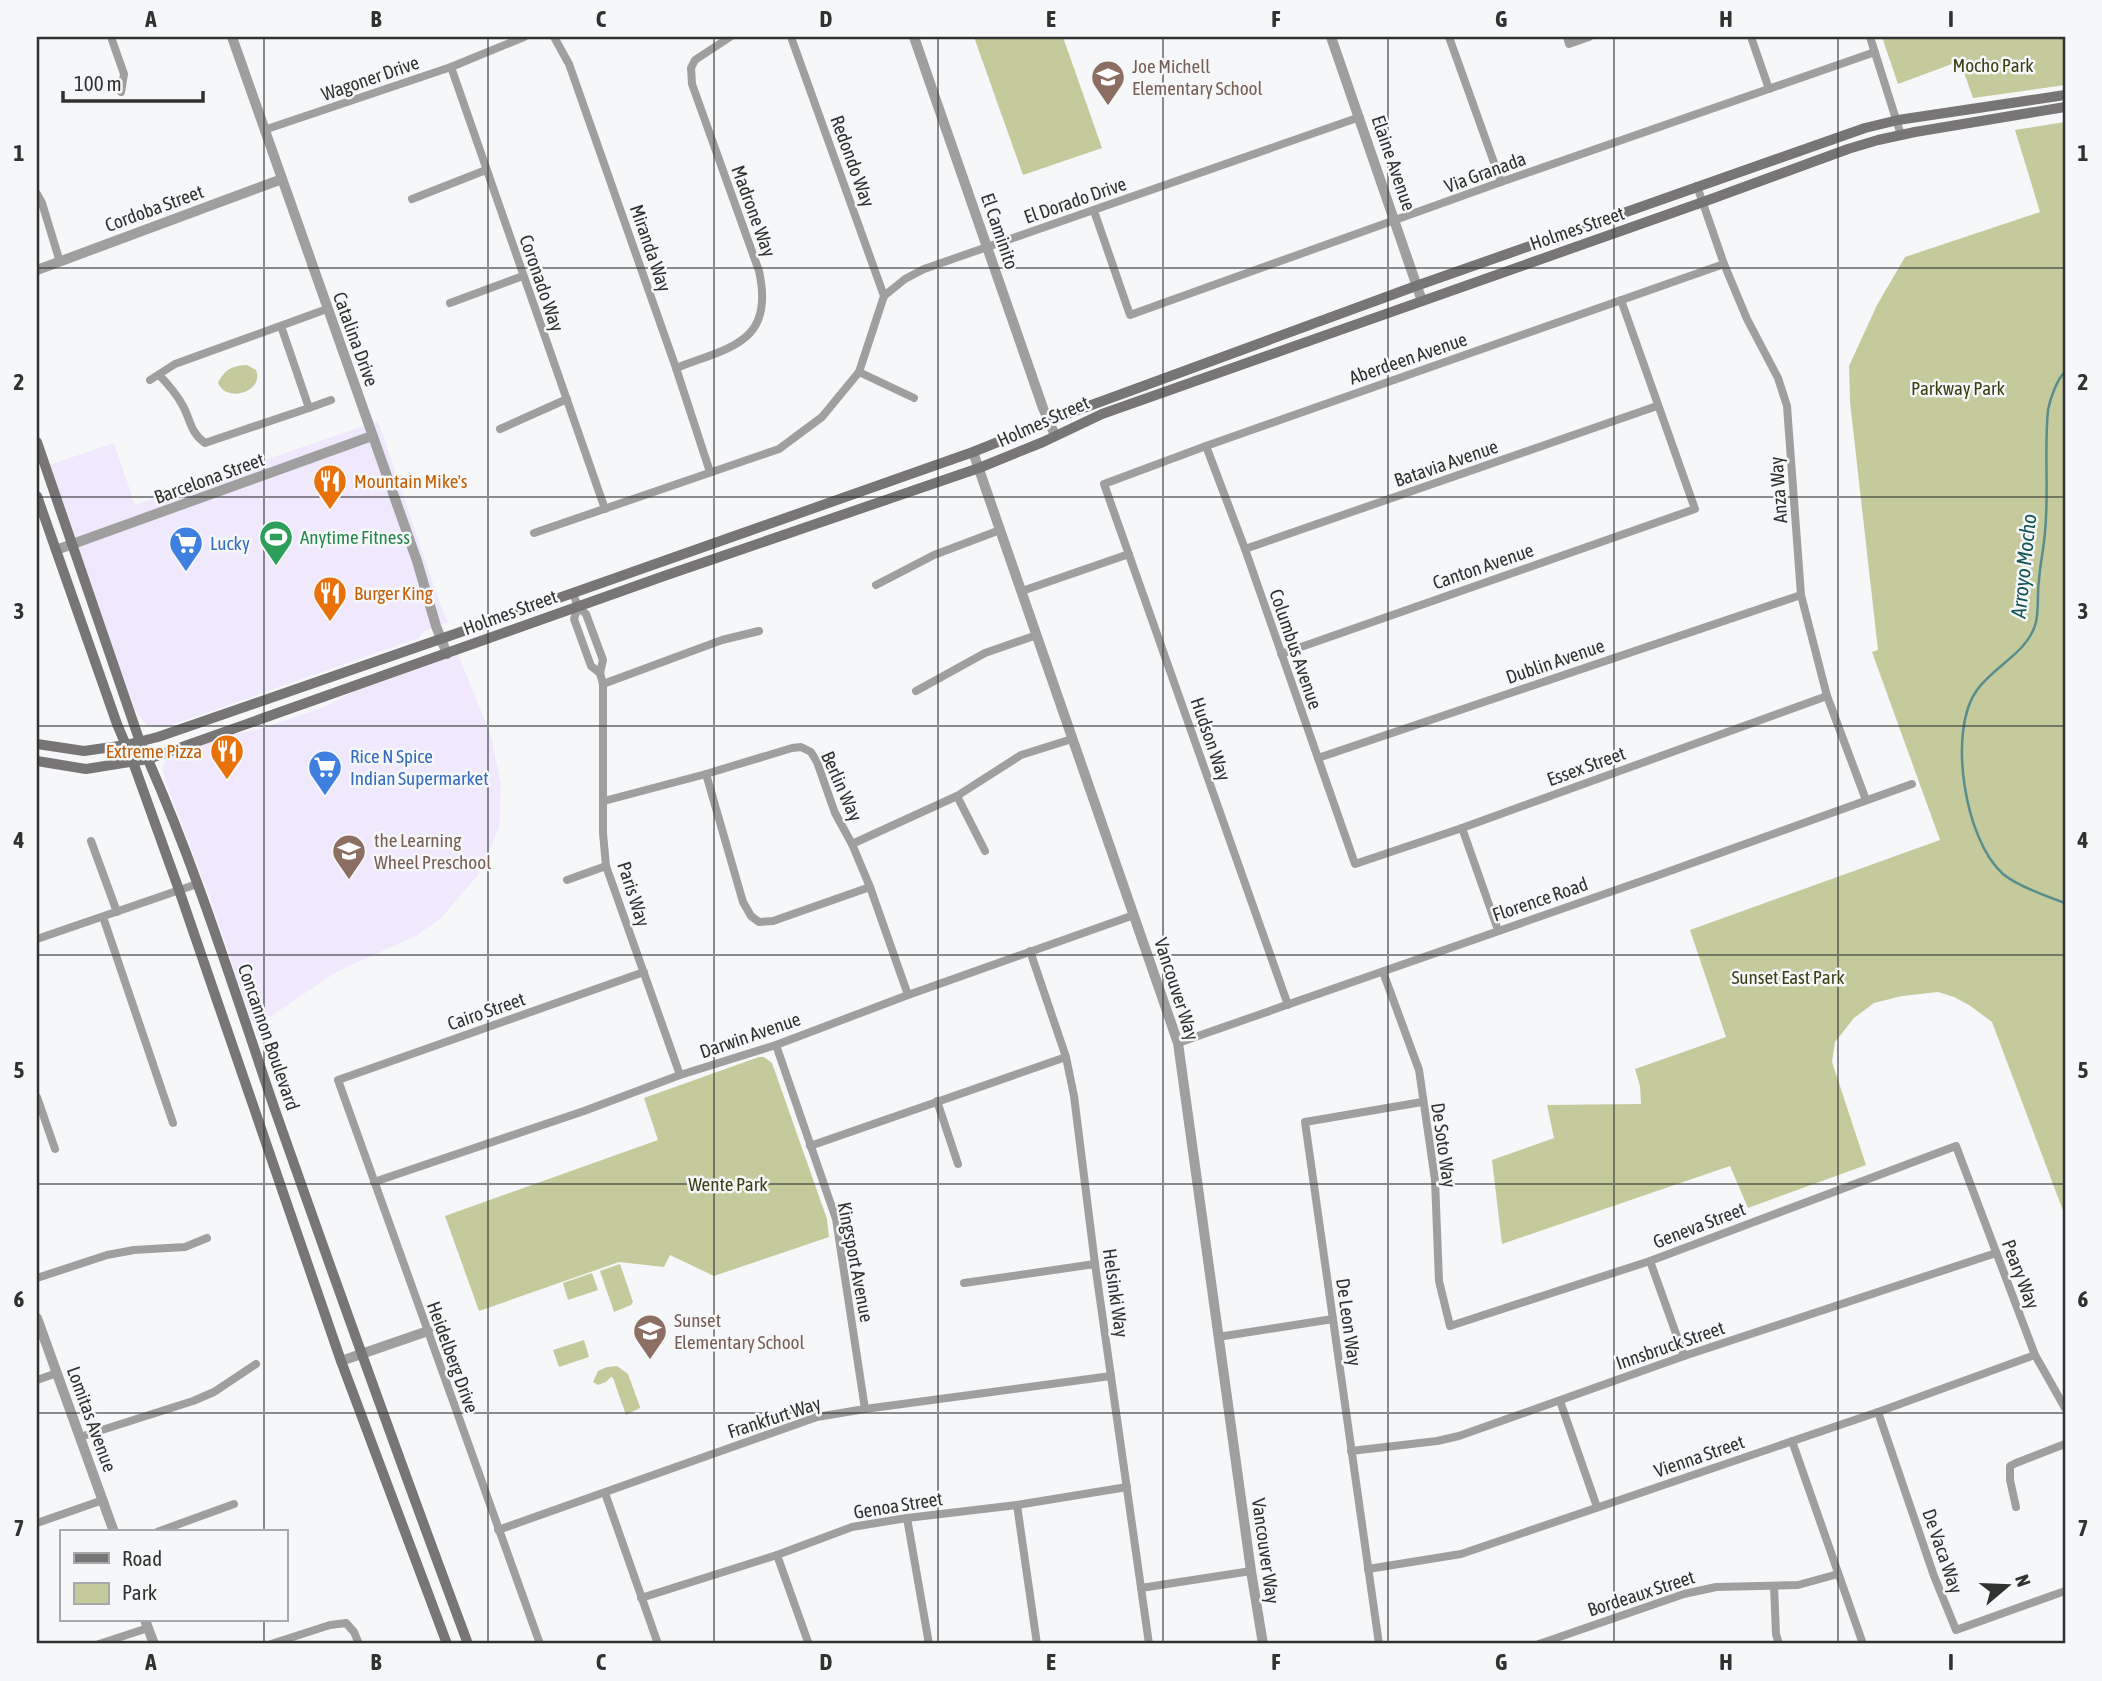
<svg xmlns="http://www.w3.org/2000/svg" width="2102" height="1681" font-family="'Asap Condensed',sans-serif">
<rect width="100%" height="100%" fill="#f5f7f9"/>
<g fill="#f0e9fe">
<polygon points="378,421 434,586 444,614 449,622 424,631 419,638 168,726 159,727 150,727 146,724 135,710 49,465 114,443 135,505"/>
<polygon points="458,654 491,736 501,785 499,828 478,875 441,918 416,936 338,971 271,1016 252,1022 209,895 166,783 162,768 166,759 170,756 225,736 260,729 324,707 359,689"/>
</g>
<g fill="#c5ca9d">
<polygon points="974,37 1063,37 1102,148 1023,175"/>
<polygon points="1882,37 2065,37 2065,85 1973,98 1960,61 1898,84"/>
<polygon points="2065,122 2065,1216 1992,1022 1969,1005 1954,997 1938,992 1902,996 1874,1003 1854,1018 1835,1042 1832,1062 1866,1165 1748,1208 1730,1166 1502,1244 1492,1160 1554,1138 1547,1105 1641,1104 1640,1086 1635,1069 1726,1037 1690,930 1940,840 1872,652 1878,650 1850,402 1849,366 1877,305 1905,257 2040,212 2015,130"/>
<path d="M247 365 256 370C265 391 227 404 218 383 223 371 232 365 247 365Z"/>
<polygon points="759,1057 764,1057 772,1063 827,1219 829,1237 714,1276 670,1255 664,1267 619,1262 479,1311 445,1216 658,1140 644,1098"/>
<polygon points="620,1264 633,1302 631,1305 614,1312 600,1271"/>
<polygon points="592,1273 598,1290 568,1300 563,1283"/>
<polygon points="584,1340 589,1357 559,1367 553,1350"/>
<polygon points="617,1366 628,1374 639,1404 640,1408 626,1415 613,1378 611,1377 606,1382 598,1385 593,1382 598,1371 607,1367"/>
</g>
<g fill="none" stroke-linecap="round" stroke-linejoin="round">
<path stroke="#578d8d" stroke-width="2.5" d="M2065 372C2057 379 2050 399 2048 410 2044 450 2049 492 2045 532 2044 548 2040 564 2039 580 2037 594 2039 609 2036 622 2029 652 1994 666 1977 690 1947 731 1965 841 2003 874 2017 886 2048 897 2065 903"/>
<g stroke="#a09f9f" stroke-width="8">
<polyline points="111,37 124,74 121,92"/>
<polyline points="554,37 569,64 676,368 710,472"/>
<polyline points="791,37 884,296"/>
<polyline points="1449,37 1501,182"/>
<polyline points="1567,37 1569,44 1589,37"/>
<polyline points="1751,37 1769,89"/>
<polyline points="1870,37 1901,135"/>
<polyline points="451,67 605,509"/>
<polyline points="264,130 451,67 524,37"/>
<polyline points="1697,186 1724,264 1747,319 1778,378 1787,406 1801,595 1827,696 1866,800"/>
<polyline points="37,194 42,203 60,262"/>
<polyline points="412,199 486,170"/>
<polyline points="1094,211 1130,315 1501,182 1875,52"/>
<polyline points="450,303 523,276"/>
<path d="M676 368C730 347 775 343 759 271L692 84 691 68 695 60 730 37"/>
<polyline points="859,372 914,398"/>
<path d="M159 375C168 384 176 393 183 406 191 421 190 432 205 443L309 408 281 326"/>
<polyline points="150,380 175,364 327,309"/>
<polyline points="309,408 331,400"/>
<polyline points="500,429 567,399"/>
<polyline points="1206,446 1245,549 1355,864 1462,828 1827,696"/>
<polyline points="534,533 779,449 822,417 859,372 884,296 905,279 924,269 1360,117"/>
<polyline points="1245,549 1657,406"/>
<polyline points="876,585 934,555 1000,530"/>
<polyline points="1022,591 1129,554"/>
<polyline points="573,593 578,607 586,614 603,660 600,673 603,684 603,833 606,866 680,1075"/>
<polyline points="578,607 574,619 591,666 600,673"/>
<polyline points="1281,654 1695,509 1621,300"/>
<polyline points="603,684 722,640 759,631"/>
<polyline points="916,691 985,653 1037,635"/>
<polyline points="1318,758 1801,595"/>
<polyline points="706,774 743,902 751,916 759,922 773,921 870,887"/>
<polyline points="957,796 985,851"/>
<polyline points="604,801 706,774 792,748 801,747 811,752 817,762 835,813 852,844 870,887 908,995"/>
<polyline points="1462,828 1498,930"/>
<polyline points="91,841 117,912"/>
<polyline points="852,844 957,796 1021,755 1072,739"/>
<polyline points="567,880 606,866"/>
<polyline points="103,917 173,1123"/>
<polyline points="37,939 197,884"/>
<polyline points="1030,951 1066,1057 1074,1096 1095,1264 1149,1644"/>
<polyline points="1383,972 1419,1070 1435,1180 1439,1281 1450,1326 1650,1261 1956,1146 2035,1355 2065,1408"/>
<polyline points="1288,1005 1104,484 1206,446 1724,264"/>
<polyline points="1178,1043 1656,876 1912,784"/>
<polyline points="776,1045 836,1219 865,1409"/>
<polyline points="37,1097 55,1149"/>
<polyline points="937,1101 958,1164"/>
<polyline points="810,1146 1066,1057"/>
<polyline points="374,1182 584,1111 680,1075 776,1045 908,995 1134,915"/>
<polyline points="1650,1261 1684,1356"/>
<polyline points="37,1278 107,1255 134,1250 185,1247 207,1238"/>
<polyline points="964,1283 1095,1264"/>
<polyline points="1218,1337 1333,1319"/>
<polyline points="37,1380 57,1373"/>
<polyline points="1560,1401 1597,1507"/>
<polyline points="1878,1412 1934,1576 1956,1630 2065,1591"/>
<polyline points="80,1437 193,1401 214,1392 256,1364"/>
<polyline points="1792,1441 1863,1644"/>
<polyline points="1351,1451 1437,1441 1459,1436 1684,1356 1996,1253"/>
<polyline points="605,1493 658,1644"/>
<polyline points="1017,1505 1037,1644"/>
<polyline points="2016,1507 2010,1480 2010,1466 2016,1463 2065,1444"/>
<polyline points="907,1518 929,1644"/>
<polyline points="37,1523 103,1500"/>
<polyline points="498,1530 817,1417 865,1409 1111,1376"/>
<polyline points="157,1532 234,1504"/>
<polyline points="777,1555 808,1642"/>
<polyline points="1368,1569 1461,1554 1878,1412 2035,1355"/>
<polyline points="1774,1586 1776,1634 1779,1644"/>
<polyline points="1141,1588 1251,1571"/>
<polyline points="641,1598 777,1555 852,1527 907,1518 1017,1505 1127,1487"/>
<polyline points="99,1644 148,1628"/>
<polyline points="271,1644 330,1625 346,1623 354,1632 359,1644"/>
<polyline points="540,1644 338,1080 644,972"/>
<polyline points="1379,1644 1305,1122 1422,1102"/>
<polyline points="1539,1644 1684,1594 1716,1587 1798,1585 1838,1574"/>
</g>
<g stroke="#a09f9f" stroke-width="10">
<polyline points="232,37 417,561 436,626 447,654"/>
<polyline points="914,37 1043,408 1055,435"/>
<polyline points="1331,37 1422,301"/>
<polyline points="37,270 282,179"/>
<polyline points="973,452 1178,1043 1251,1571 1263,1644"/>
<polyline points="56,550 372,436"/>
<polyline points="37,1318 114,1532"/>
<polyline points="341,1361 428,1331"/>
<polyline points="145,1620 154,1644"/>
</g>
<g stroke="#777576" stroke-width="10">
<path d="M37 442 140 742C194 860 233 987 275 1110 338 1289 402 1467 468 1644"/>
<polyline points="37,496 117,724 133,762 179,890 341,1361 447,1644"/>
<polyline points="37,744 84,751 126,745 158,737 573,593 973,452 1067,414 1416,286 1865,128 1898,120 2065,95"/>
<polyline points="37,761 86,769 148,759 664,576 979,468 1043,442 1102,414 1703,202 1848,149 1878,140 1915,132 2065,107"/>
</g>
</g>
<path fill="none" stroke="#303131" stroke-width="2" stroke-opacity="0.55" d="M264 37V1532M488 37V1644M714 37V1644M938 37V1644M1163 37V1644M1388 37V1644M1614 37V1644M1838 37V1644M37 268H2065M37 497H2065M37 726H2065M37 955H2065M37 1184H2065M37 1413H2065M264 1620V1644"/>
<defs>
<g id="school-pin" transform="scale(1.75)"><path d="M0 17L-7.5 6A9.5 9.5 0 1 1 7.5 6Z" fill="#8d6e63" stroke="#f5f7f9"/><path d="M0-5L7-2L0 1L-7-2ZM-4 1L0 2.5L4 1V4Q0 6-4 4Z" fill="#fff"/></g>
<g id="restaurant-pin" transform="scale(1.75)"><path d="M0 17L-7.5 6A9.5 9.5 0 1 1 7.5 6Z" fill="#e8710a" stroke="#f5f7f9"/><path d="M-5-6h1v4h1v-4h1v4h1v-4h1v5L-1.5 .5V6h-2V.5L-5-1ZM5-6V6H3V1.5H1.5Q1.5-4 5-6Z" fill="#fff"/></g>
<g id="stadium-pin" transform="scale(1.75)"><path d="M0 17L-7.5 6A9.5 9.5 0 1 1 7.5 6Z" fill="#2e9e5b" stroke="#f5f7f9"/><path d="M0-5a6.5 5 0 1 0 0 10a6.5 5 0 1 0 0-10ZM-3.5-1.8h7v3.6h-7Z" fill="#fff"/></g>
<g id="supermarket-pin" transform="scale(1.75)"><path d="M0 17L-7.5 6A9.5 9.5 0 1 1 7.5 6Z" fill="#3f7fe0" stroke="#f5f7f9"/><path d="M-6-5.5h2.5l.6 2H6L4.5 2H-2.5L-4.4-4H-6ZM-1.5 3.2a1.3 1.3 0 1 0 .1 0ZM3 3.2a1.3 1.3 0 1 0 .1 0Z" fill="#fff"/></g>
</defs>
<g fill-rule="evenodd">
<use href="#school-pin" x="1108" y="77"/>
<use href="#restaurant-pin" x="330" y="481"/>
<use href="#stadium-pin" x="276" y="537"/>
<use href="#supermarket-pin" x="186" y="543"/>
<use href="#restaurant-pin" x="330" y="593"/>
<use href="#restaurant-pin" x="227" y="751"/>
<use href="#supermarket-pin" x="325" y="767"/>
<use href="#school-pin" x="349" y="851"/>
<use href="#school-pin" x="650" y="1331"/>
</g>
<g text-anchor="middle" stroke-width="5" stroke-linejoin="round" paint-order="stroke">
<g font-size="19" fill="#3c3f13" stroke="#f5f7f9">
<text x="1993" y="72">Mocho Park</text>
<text x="1958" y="395">Parkway Park</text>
<text x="1788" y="984">Sunset East Park</text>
<text x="728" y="1191">Wente Park</text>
</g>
<g font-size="19" fill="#785e54" stroke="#f5f7f9" text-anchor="start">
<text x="1132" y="73">Joe Michell<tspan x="1132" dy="22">Elementary School</tspan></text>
<text x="374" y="847">the Learning<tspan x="374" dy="22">Wheel Preschool</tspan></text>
<text x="674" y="1327">Sunset<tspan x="674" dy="22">Elementary School</tspan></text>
</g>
<g font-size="19" fill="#303131" stroke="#f5f7f9">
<text transform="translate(370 78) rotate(-19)" y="7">Wagoner Drive</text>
<text transform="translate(853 161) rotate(70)" y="7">Redondo Way</text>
<text transform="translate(1394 163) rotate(71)" y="7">Elaine Avenue</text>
<text transform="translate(1485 172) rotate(-20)" y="7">Via Granada</text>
<text transform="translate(1075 200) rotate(-19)" y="7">El Dorado Drive</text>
<text transform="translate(154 208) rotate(-20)" y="7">Cordoba Street</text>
<text transform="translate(754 211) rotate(70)" y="7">Madrone Way</text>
<text transform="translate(1577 228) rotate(-19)" y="7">Holmes Street</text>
<text transform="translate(1000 231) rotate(71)" y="7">El Caminito</text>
<text transform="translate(651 248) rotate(71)" y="7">Miranda Way</text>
<text transform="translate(542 283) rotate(71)" y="7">Coronado Way</text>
<text transform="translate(356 339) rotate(70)" y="7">Catalina Drive</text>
<text transform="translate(1408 358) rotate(-19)" y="7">Aberdeen Avenue</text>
<text transform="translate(1043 421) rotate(-24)" y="7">Holmes Street</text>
<text transform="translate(1446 463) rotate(-19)" y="7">Batavia Avenue</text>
<text transform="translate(209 478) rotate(-20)" y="7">Barcelona Street</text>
<text transform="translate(1778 490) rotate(-94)" y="7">Anza Way</text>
<text transform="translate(1483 566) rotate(-19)" y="7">Canton Avenue</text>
<text transform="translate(510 612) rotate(-20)" y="7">Holmes Street</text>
<text transform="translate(1296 649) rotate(71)" y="7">Columbus Avenue</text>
<text transform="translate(1555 661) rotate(-19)" y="7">Dublin Avenue</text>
<text transform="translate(1211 739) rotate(71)" y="7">Hudson Way</text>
<text transform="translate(1586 766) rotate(-20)" y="7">Essex Street</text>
<text transform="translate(842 786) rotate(66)" y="7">Berlin Way</text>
<text transform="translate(634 894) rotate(72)" y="7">Paris Way</text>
<text transform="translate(1540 899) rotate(-19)" y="7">Florence Road</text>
<text transform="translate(1177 989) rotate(72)" y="7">Vancouver Way</text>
<text transform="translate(486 1011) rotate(-19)" y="7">Cairo Street</text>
<text transform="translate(750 1035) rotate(-19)" y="7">Darwin Avenue</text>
<text transform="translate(269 1037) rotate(71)" y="7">Concannon Boulevard</text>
<text transform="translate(1444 1145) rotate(82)" y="7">De Soto Way</text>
<text transform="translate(1699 1225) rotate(-21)" y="7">Geneva Street</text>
<text transform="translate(856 1262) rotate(79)" y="7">Kingsport Avenue</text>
<text transform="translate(2021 1274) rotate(69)" y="7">Peary Way</text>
<text transform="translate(1116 1293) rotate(82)" y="7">Helsinki Way</text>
<text transform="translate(1349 1322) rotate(82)" y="7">De Leon Way</text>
<text transform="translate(1670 1345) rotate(-19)" y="7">Innsbruck Street</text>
<text transform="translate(453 1357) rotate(70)" y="7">Heidelberg Drive</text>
<text transform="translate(774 1417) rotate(-18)" y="7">Frankfurt Way</text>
<text transform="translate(92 1419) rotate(70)" y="7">Lomitas Avenue</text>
<text transform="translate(1699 1456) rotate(-19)" y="7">Vienna Street</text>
<text transform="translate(898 1505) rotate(-9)" y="7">Genoa Street</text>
<text transform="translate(1266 1551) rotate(82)" y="7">Vancouver Way</text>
<text transform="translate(1943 1551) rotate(71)" y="7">De Vaca Way</text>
<text transform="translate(1641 1593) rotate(-18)" y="7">Bordeaux Street</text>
</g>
<g font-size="19" fill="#c56008" stroke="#f5f7f9" text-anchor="start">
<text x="354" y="488">Mountain Mike's</text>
<text x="354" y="600">Burger King</text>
<text x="202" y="758" text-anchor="end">Extreme Pizza</text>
</g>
<g font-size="19" fill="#27864d" stroke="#f5f7f9" text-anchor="start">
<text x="300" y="544">Anytime Fitness</text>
</g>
<g font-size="19" fill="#366cbe" stroke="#f5f7f9" text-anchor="start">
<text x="210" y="550">Lucky</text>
<text x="350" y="763">Rice N Spice<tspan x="350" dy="22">Indian Supermarket</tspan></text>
</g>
<g font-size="21" font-style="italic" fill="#155" stroke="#f5f7f9">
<text transform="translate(2024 566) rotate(-84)" y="7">Arroyo Mocho</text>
</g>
</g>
<rect width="2102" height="1681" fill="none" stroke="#f5f7f9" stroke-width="77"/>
<rect x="60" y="1530" width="228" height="91" fill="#f5f7f9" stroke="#a6a8a9" stroke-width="2"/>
<rect x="74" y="1553" width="35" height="10" fill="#777576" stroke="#a6a8a9" stroke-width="2"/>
<text x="122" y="1566" font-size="21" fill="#303131">Road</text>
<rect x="74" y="1583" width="35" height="21" fill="#c5ca9d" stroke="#a6a8a9" stroke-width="2"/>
<text x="122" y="1600" font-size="21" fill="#303131">Park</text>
<g transform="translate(2007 1586) rotate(71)" stroke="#f5f7f9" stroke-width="5" paint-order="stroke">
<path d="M0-5L12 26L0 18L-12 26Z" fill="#303131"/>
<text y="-10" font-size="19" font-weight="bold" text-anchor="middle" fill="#303131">N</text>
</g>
<path d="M63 91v10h140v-10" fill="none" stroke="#303131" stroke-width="3.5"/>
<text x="74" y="91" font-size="21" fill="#303131" stroke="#f5f7f9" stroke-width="5" paint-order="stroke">100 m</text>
<rect x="38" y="38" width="2026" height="1604" fill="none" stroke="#303131" stroke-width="2.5"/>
<g font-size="23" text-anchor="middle" font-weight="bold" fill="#303131">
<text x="151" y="27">A</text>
<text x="376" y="27">B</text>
<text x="601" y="27">C</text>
<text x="826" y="27">D</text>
<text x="1051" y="27">E</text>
<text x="1276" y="27">F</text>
<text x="1501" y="27">G</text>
<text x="1726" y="27">H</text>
<text x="1951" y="27">I</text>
<text x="19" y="161">1</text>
<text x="2083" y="161">1</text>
<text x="19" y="390">2</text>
<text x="2083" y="390">2</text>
<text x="19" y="619">3</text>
<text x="2083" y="619">3</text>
<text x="19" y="848">4</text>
<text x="2083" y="848">4</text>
<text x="19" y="1078">5</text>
<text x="2083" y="1078">5</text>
<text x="19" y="1307">6</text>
<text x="2083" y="1307">6</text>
<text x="19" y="1536">7</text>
<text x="2083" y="1536">7</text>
<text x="151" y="1670">A</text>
<text x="376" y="1670">B</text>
<text x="601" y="1670">C</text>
<text x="826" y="1670">D</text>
<text x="1051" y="1670">E</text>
<text x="1276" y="1670">F</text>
<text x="1501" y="1670">G</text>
<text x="1726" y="1670">H</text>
<text x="1951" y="1670">I</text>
</g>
</svg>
